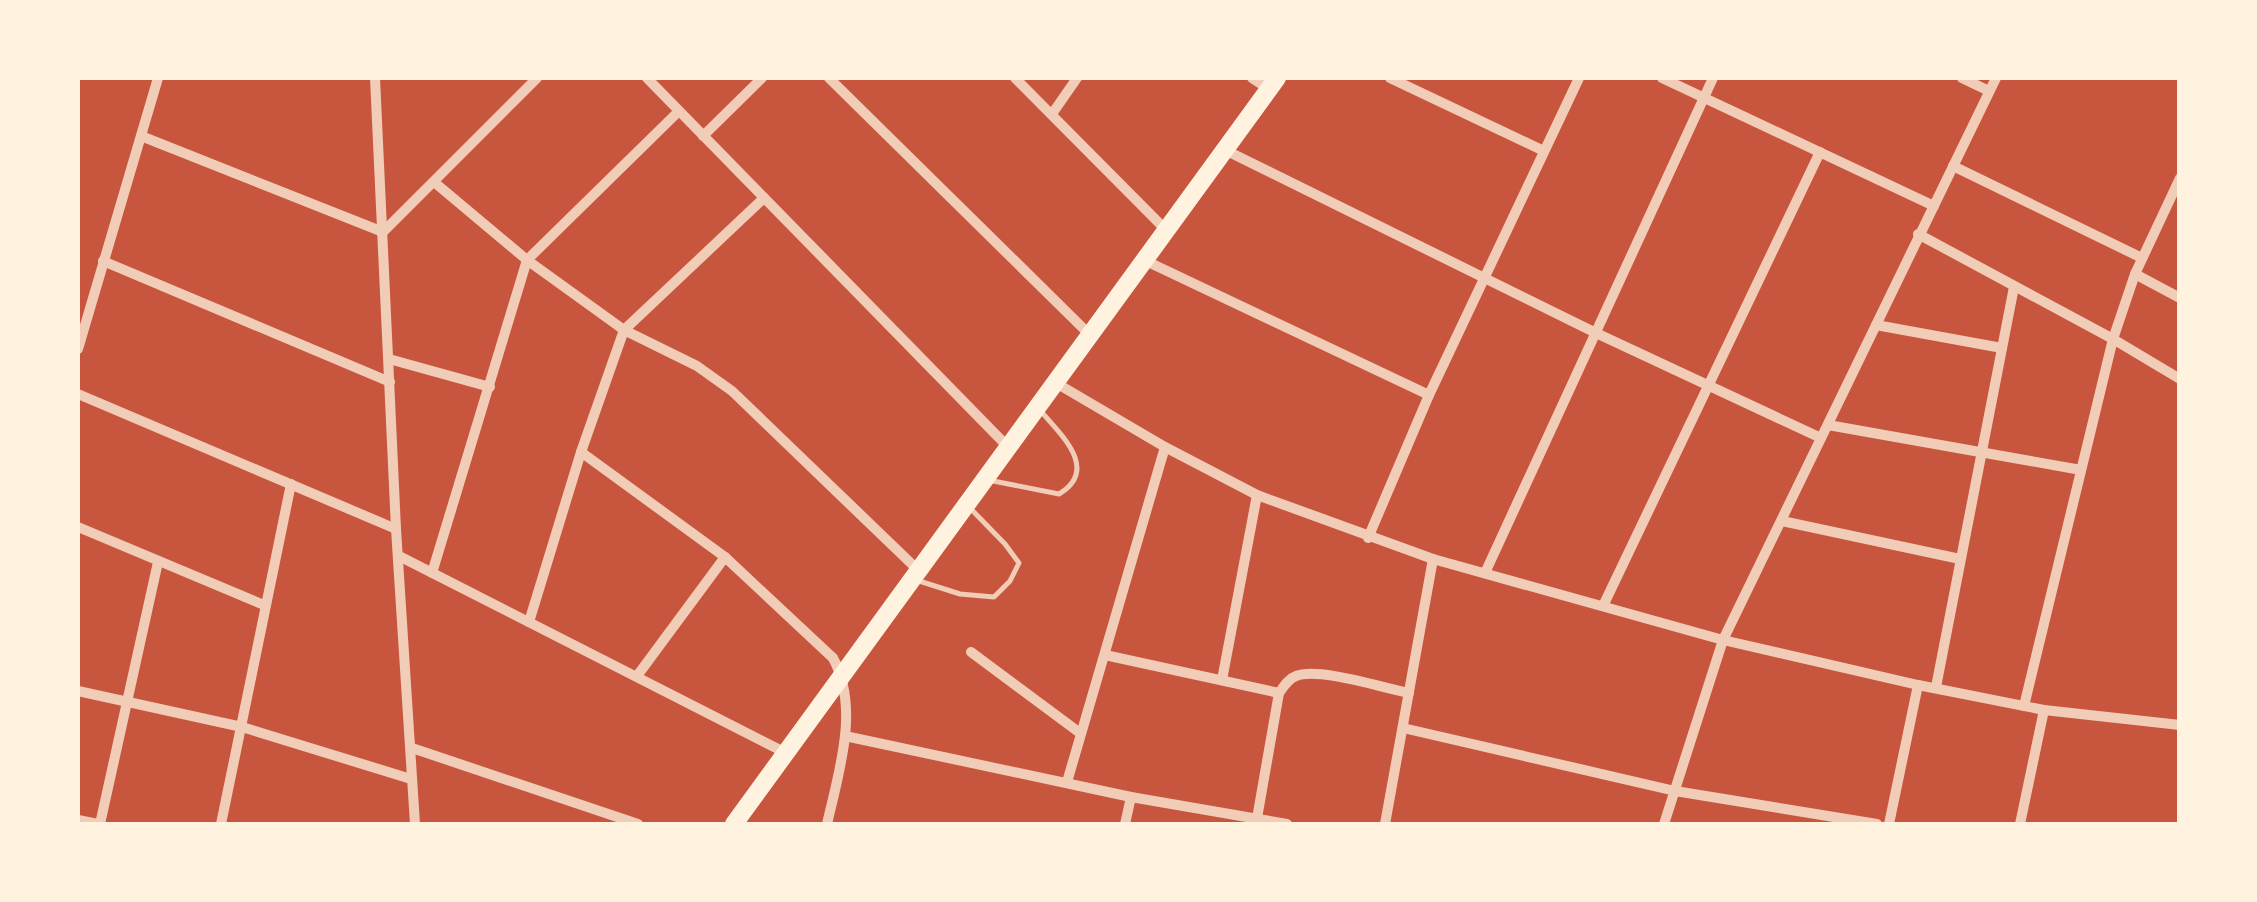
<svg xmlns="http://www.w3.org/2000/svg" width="2257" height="902" font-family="Literata,serif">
<rect width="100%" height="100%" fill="#c8553d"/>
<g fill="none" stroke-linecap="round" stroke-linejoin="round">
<g stroke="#f1ccb7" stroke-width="5">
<path d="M988 480 1059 494C1101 469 1059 433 1039 409"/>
<polyline points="916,580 960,594 994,597 1010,581 1019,563 1005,544 968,506"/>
</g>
<g stroke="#f1ccb7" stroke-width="10">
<polyline points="375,78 396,529 415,824"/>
<polyline points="647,78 1008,447"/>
<polyline points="829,78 1090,335"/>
<polyline points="1015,78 1166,230"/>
<polyline points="1252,78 1269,89"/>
<polyline points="1390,78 1544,151"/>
<polyline points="1662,78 1934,206"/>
<polyline points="1962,78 1989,91"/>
<polyline points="1052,114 1077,78"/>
<polyline points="141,136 383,232 537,78"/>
<polyline points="703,136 762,78"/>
<polyline points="1225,150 1596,333 1821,438"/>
<polyline points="1953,166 2142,258"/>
<polyline points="434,182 527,260 624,330 697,366 732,391 919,571"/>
<polyline points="1918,234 2113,339 2180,379"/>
<polyline points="103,261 390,382"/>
<polyline points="1146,261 1429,395"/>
<polyline points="2135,274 2180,298"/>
<polyline points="1876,325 2002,348"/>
<polyline points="78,349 158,78"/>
<polyline points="389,359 490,387"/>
<polyline points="1056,383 1165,447 1257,495 1433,559 1723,640 1918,685 2044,710 2180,725"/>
<polyline points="78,394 396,529"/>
<polyline points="1828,425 2081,470"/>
<path d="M581 452 725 557 833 658C860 708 839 771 827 824"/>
<polyline points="1782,521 1960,559"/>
<polyline points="78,527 264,605"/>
<polyline points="1368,538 1429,395 1579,78"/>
<polyline points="399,556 786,753"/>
<polyline points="432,573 527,260 679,111"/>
<polyline points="1485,573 1713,78"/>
<polyline points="1603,606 1820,152"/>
<polyline points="529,622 581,452 624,330 764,198"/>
<polyline points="971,652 1080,733"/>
<polyline points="1105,655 1279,693"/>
<polyline points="637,676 725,557"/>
<polyline points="1222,680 1257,495"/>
<polyline points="1936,687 2014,287"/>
<polyline points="78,691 242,727 411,779"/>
<polyline points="2024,706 2113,339 2135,274 2180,178"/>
<polyline points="1403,728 1675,791 1877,824"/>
<polyline points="845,736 1131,797 1287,824"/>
<polyline points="412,748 638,824"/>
<polyline points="1067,782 1165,447"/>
<polyline points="78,820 98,824"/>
<polyline points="100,824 158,562"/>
<polyline points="221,824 291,484"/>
<polyline points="1125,824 1131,797"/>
<path d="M1256 824 1279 693C1284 686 1288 679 1296 676 1318 667 1383 688 1409 693"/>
<polyline points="1385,824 1433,559"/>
<polyline points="1664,824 1723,640 1996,78"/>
<polyline points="1889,824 1918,685"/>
<polyline points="2020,824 2044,710"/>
</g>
<polyline stroke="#fff3e0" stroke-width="18" points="734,824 1277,78"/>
</g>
<rect width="2257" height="902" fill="none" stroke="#fff3e0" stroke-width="160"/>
</svg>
